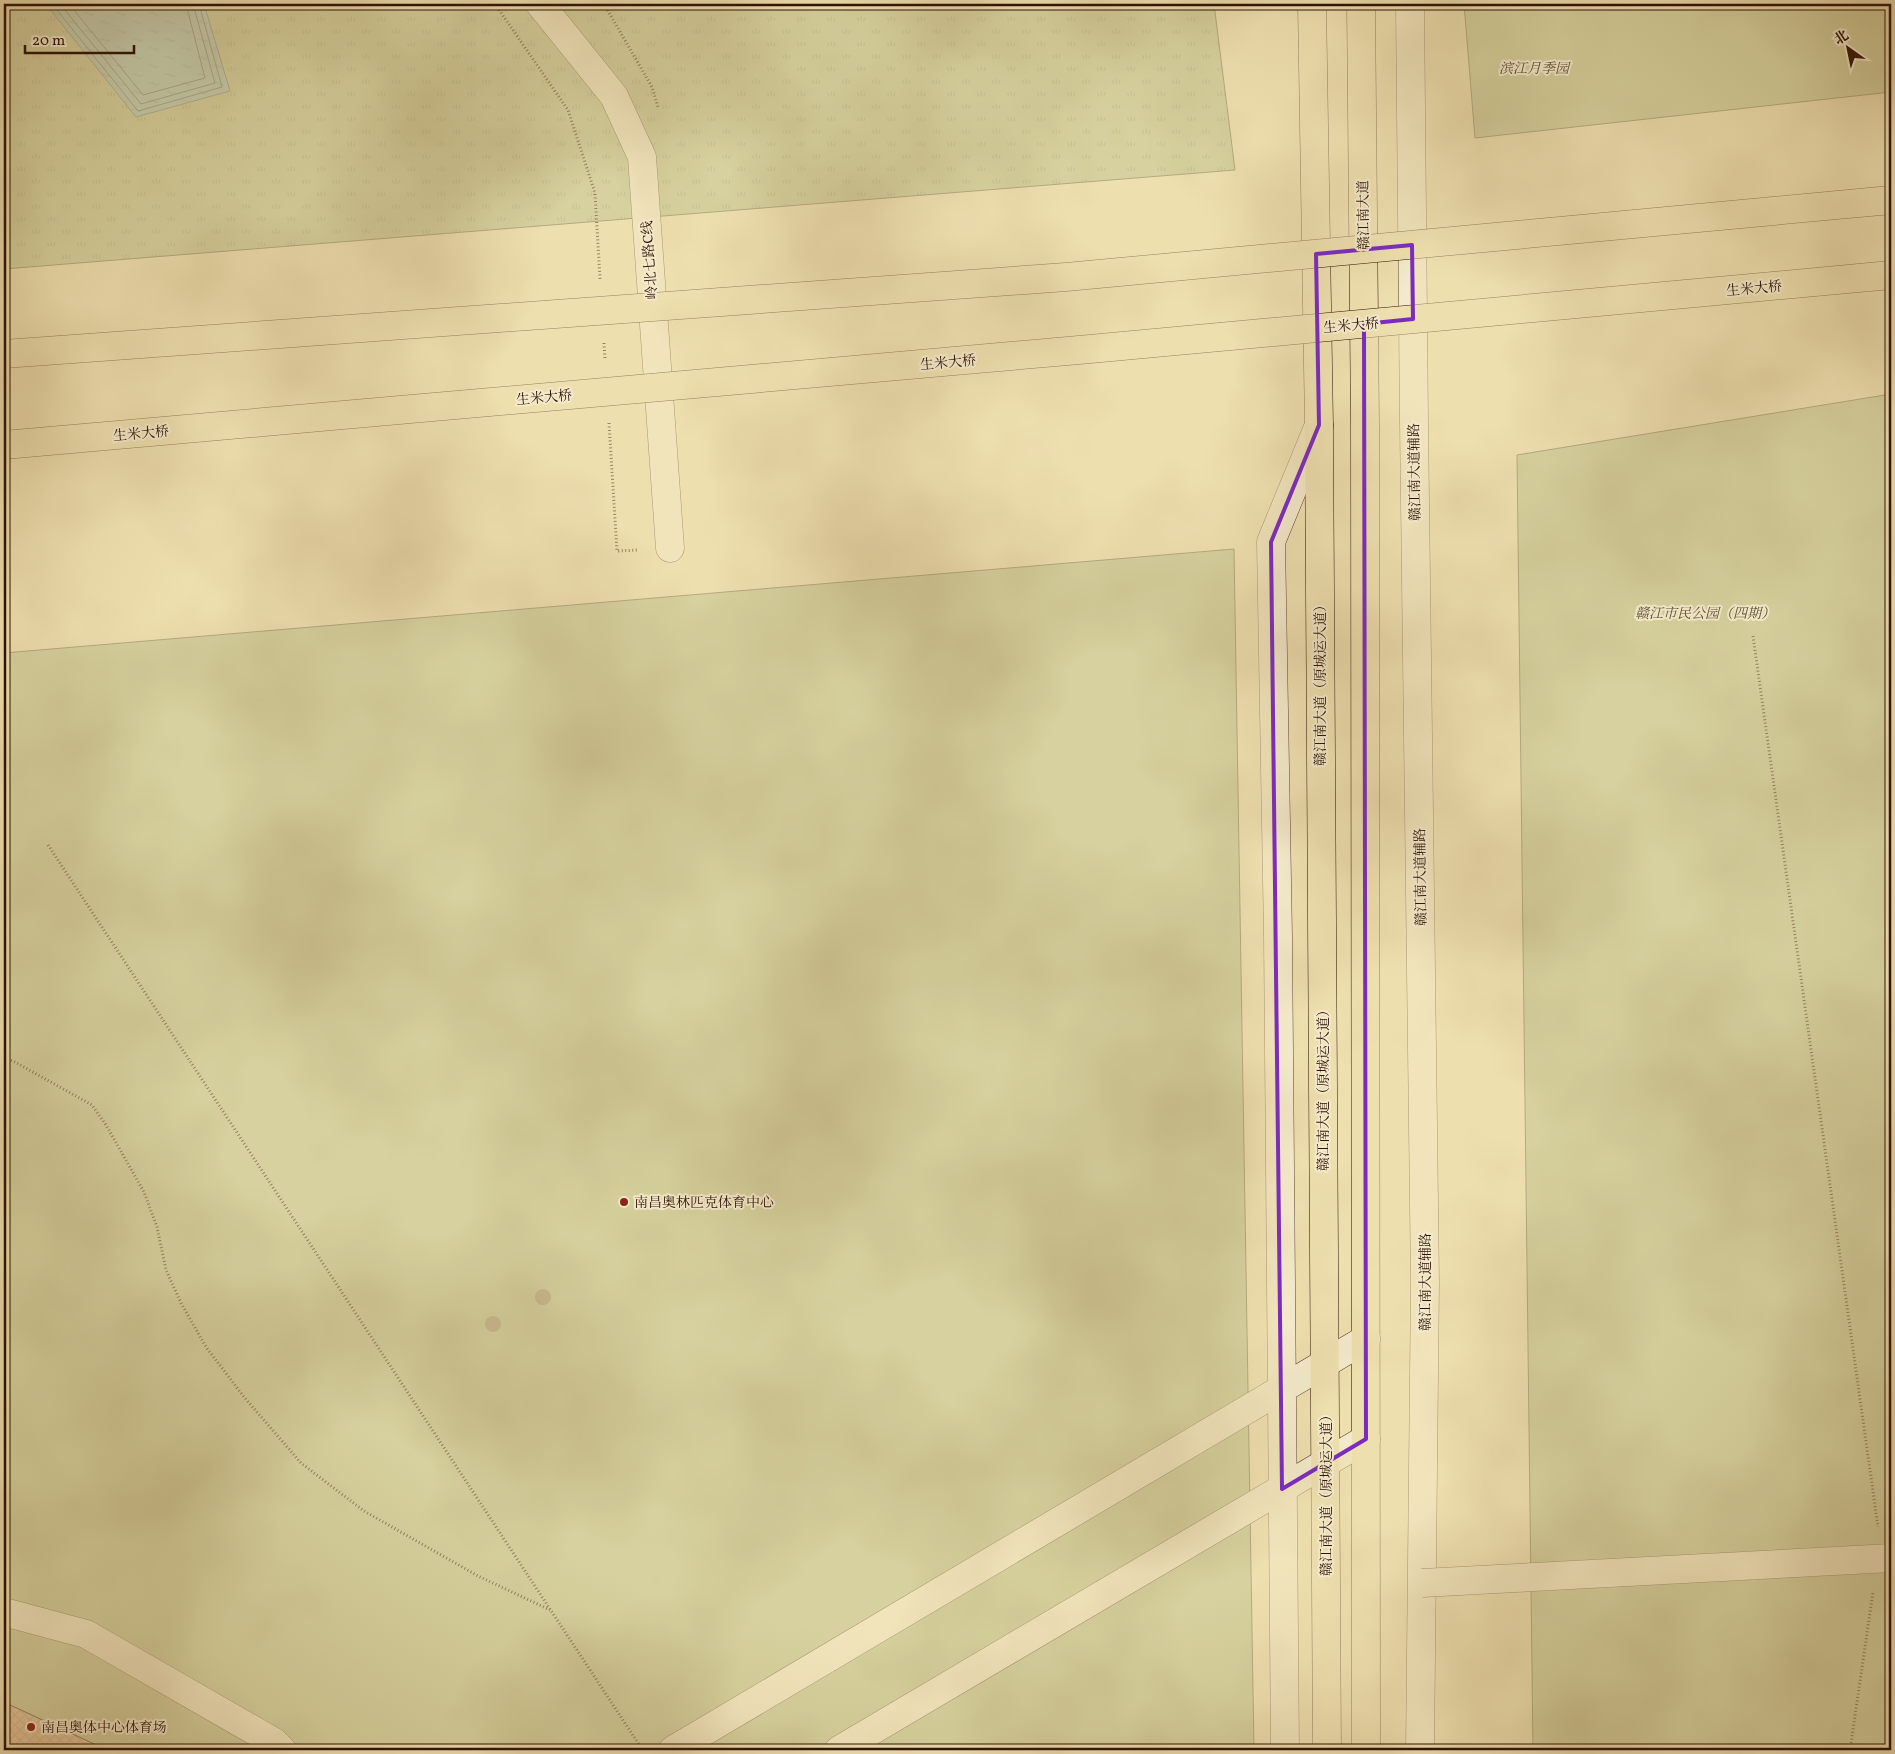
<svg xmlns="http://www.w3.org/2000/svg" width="1895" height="1754" font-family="Vollkorn,'Noto Serif SC',serif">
<defs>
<pattern id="grass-tufts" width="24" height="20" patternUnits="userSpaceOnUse" patternTransform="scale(1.25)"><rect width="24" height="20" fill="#b8c28b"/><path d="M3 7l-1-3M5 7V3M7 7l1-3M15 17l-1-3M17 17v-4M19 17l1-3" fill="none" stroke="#9ea676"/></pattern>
<pattern id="water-ripples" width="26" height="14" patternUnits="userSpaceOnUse" patternTransform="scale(1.25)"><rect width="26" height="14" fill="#9abcb0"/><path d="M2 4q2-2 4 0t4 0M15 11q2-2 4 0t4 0" fill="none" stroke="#85a196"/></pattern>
<pattern id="building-cross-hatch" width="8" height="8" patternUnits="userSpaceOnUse" patternTransform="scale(1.25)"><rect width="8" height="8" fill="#e1af8a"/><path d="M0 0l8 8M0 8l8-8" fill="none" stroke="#c19675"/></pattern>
</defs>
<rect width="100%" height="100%" fill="#eedfaf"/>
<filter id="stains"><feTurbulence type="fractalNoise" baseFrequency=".004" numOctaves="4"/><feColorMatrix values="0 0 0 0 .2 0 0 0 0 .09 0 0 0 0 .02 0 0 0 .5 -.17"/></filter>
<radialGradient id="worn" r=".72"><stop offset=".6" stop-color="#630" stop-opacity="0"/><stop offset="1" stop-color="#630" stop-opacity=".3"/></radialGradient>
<polygon fill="url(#grass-tufts)" stroke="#726a47" points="4,4 1214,4 1235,170 4,269"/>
<g fill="#b8c28b" stroke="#726a47">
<polygon points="1464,4 1891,4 1891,92 1475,138"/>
<polygon points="1891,394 1891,1750 1533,1750 1517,455"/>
<polygon points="1234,549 1254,1750 4,1750 4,653"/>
</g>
<polygon fill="url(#water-ripples)" stroke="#6e786b" points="36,4 204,4 230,91 136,117 49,8"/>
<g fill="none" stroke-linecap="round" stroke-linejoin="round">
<g stroke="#64675a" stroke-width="1">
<polyline points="52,4 138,111 222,87 199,4"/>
<polyline points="60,4 141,104 215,83 193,4"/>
<polyline points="69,4 143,95 205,78 186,4"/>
</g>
</g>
<polygon fill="url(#building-cross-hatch)" stroke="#2d1203" points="4,1703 8,1704 107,1750 4,1750"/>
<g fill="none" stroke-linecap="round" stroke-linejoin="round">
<g stroke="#5d452e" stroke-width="29">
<g id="minor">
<polyline points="540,4 614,96 642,157 670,548"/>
<polyline points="1410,4 1414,423 1425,1282 1420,1750"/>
<polyline points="4,1612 86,1634 274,1742 282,1750"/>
<polyline points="673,1750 1366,1339"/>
<polyline points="839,1750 1366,1439"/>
<polyline points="1285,1750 1278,936 1271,542 1319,425"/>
</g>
</g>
<g stroke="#2d1203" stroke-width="29">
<g id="major">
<polyline points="1312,4 1319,425 1327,1750"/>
<polyline points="1361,4 1365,425 1366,1750"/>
</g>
</g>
<g stroke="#2d1203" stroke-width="3" stroke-dasharray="1 2.5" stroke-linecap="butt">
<polyline points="495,4 568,110 595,193 600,279"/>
<polyline points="604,4 652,87 658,107"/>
<polyline points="604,343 605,359"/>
<polyline points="609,423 617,551 638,550"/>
<polyline points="1753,636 1878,1527"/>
<polyline points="48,845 640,1746"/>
<polyline points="4,1059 13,1061 92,1105 106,1125 144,1192 157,1227 166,1270 181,1303 206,1347 244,1397 301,1463 364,1511 478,1576 550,1610"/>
<polyline points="1850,1750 1873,1592"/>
</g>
<use href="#minor" stroke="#f4eacb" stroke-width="28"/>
<use href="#major" stroke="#eedfaf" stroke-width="28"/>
<g stroke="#5d452e" stroke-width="29" stroke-linecap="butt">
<polyline id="minor-bridge" points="1422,1583 1891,1558"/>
</g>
<g stroke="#2d1203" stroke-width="29" stroke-linecap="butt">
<g id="highway-bridge">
<polyline points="4,354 1066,277 1891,200"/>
<polyline points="4,445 1079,350 1891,275"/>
</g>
</g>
<use href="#minor-bridge" stroke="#f4eacb" stroke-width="28"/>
<use href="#highway-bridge" stroke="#eedfaf" stroke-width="28"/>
</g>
<g fill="#9f906b">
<circle cx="543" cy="1297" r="8"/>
<circle cx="493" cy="1324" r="8"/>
</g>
<path d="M0 0H1895V1754H0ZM1412 245 1413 319 1364 324 1366 1439 1282 1489 1271 542 1319 425 1316 254Z" fill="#eedfaf" fill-opacity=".55" fill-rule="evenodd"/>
<path fill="none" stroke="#7b2cbf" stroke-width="4" stroke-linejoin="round" d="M1412 245 1413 319 1364 324 1366 1439 1282 1489 1271 542 1319 425 1316 254Z"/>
<g fill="#8f2418" stroke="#f4eacb" stroke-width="2">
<circle cx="624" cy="1202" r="5"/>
<circle cx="31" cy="1727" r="5"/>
</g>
<g text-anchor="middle" stroke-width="4" stroke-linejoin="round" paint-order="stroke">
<g font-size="14" font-style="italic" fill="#5e5033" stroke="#f4eacb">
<text x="1534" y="73">滨江月季园</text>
<text x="1705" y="618">赣江市民公园（四期）</text>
</g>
<g font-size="14" fill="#2d1203" stroke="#f4eacb">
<text transform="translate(1363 215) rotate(-91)" y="5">赣江南大道</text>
<text transform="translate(649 260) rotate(-94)" y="5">岭北七路C线</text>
<text transform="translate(1754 288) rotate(-5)" y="5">生米大桥</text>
<text transform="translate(1351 325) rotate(-5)" y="5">生米大桥</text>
<text transform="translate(948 362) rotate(-5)" y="5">生米大桥</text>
<text transform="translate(544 397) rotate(-5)" y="5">生米大桥</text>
<text transform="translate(141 433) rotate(-5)" y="5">生米大桥</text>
<text transform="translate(1414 472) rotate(-91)" y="5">赣江南大道辅路</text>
<text transform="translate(1320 682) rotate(-90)" y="5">赣江南大道（原城运大道）</text>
<text transform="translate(1420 877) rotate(-91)" y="5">赣江南大道辅路</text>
<text transform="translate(1323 1087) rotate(-90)" y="5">赣江南大道（原城运大道）</text>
<text transform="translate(1425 1282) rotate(-90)" y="5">赣江南大道辅路</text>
<text transform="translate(1326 1492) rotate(-90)" y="5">赣江南大道（原城运大道）</text>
</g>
<g font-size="14" fill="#2d1203" stroke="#f4eacb" text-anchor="start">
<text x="634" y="1207">南昌奥林匹克体育中心</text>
<text x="41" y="1732">南昌奥体中心体育场</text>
</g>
</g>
<rect width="1895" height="1754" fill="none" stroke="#eedfaf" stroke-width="20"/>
<rect x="5" y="5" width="1885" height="1744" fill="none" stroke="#2d1203" stroke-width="2.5"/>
<rect x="10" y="10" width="1875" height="1734" fill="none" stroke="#2d1203"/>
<g transform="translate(1848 48) rotate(327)" stroke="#f4eacb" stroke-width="4" paint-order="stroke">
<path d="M0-4L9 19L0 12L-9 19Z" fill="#2d1203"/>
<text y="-8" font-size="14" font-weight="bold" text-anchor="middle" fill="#2d1203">北</text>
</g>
<path d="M25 45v8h109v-8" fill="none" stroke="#2d1203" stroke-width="2.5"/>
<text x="32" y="45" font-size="15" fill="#2d1203" stroke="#f4eacb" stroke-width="4" paint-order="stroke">20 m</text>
<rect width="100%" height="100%" filter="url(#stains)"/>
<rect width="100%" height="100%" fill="url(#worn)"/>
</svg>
